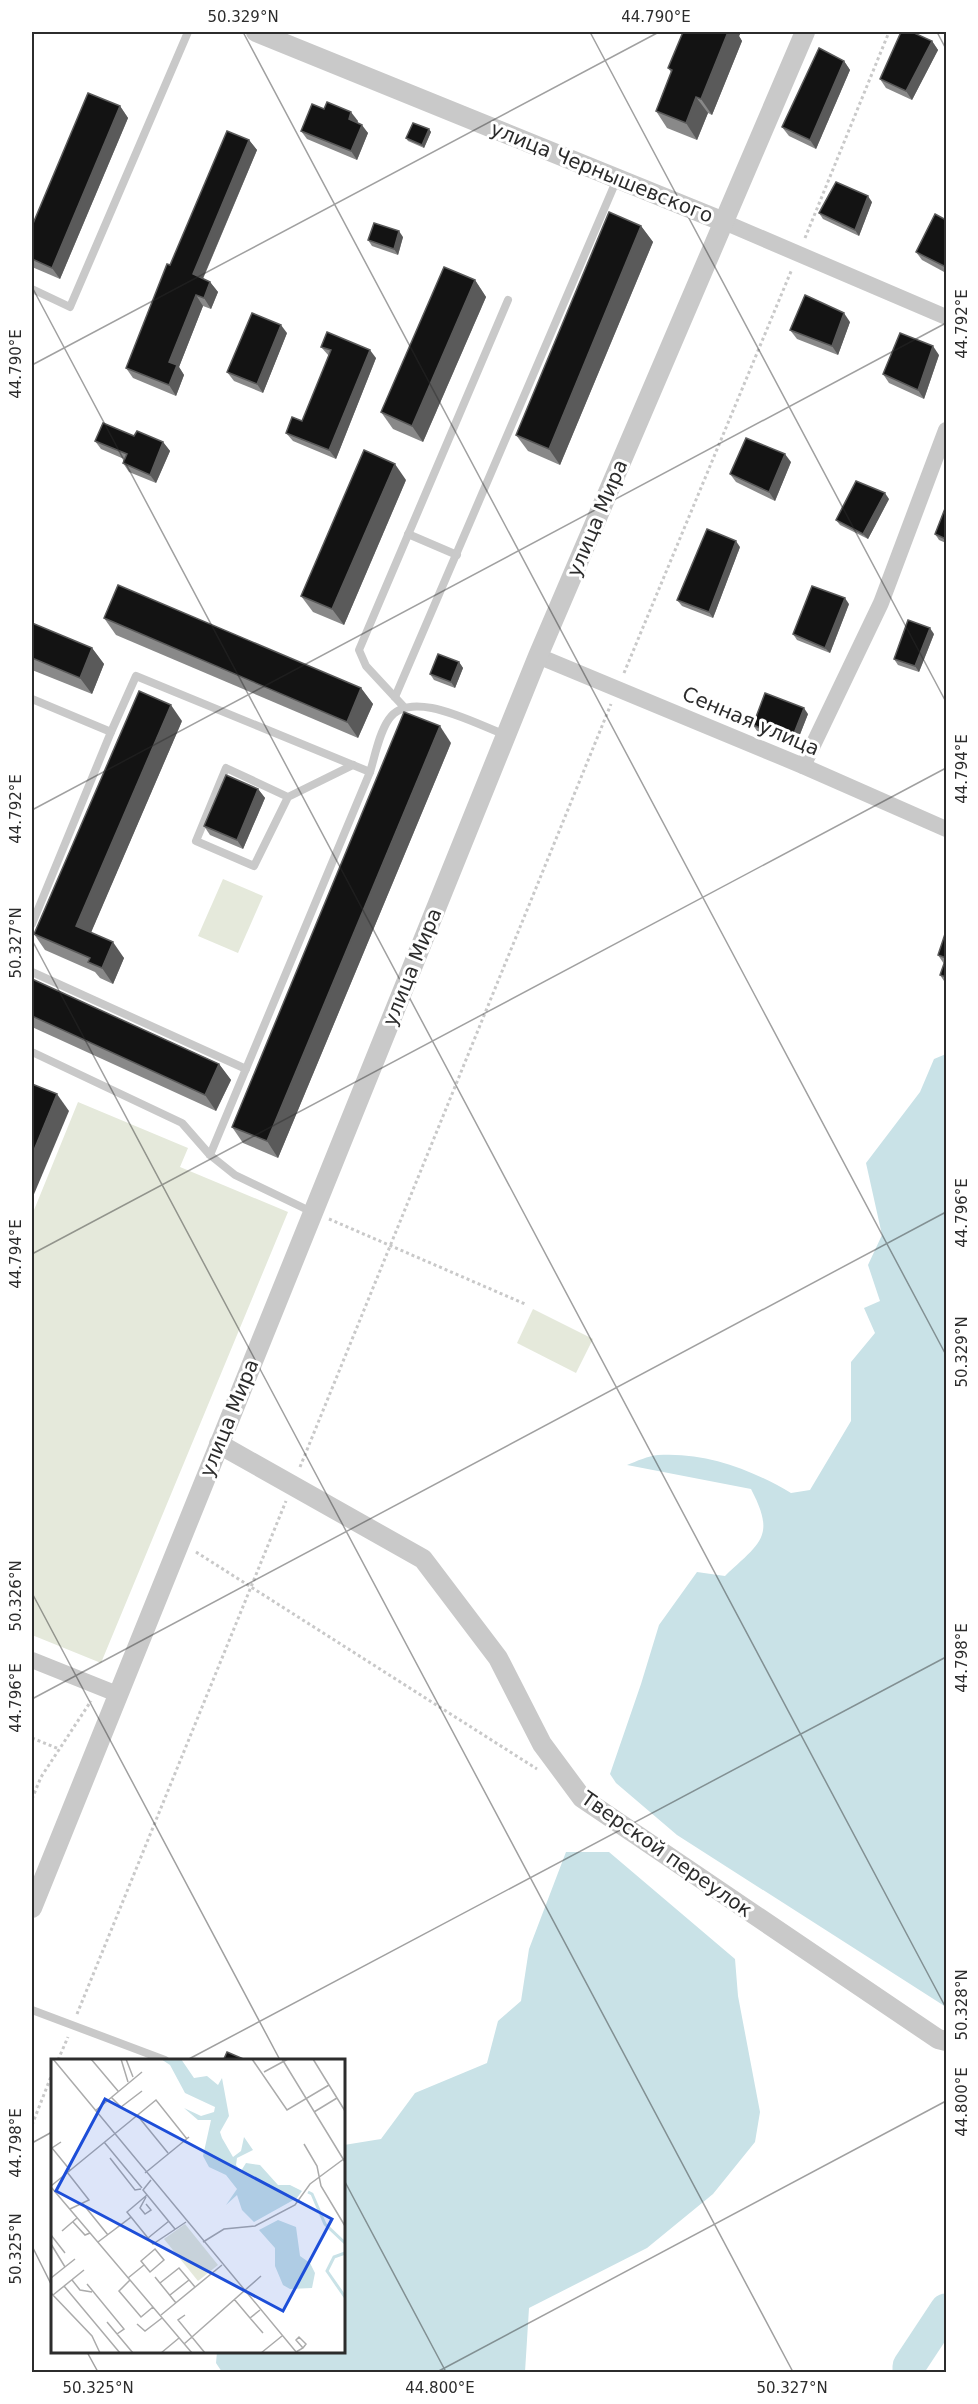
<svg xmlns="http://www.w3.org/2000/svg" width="978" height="2404" font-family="'DejaVu Sans',sans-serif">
<rect width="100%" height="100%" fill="#fff"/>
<g fill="#e5e9db">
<polygon points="223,879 263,896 238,953 198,936"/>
<polygon points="78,1102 188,1148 180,1167 288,1212 101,1663 32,1635 32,1215"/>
<polygon points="533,1309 593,1339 576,1373 517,1343"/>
</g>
<g fill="#c9e2e7">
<path d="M946 1054V2007L677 1835 616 1783 610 1774 641 1684 659 1625 697 1572 725 1576C761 1542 776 1537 751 1489L627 1465C637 1461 648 1456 658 1455 706 1452 750 1469 791 1493L810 1490 851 1421V1362L875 1333 864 1308 880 1301 868 1265 882 1235 866 1163 920 1092 934 1059Z"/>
<polygon points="566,1852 609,1852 735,1959 738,1996 760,2112 755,2142 713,2194 647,2248 529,2308 525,2372 222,2372 216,2363 217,2352 344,2352 344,2145 381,2139 415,2093 487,2063 498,2021 521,2001 529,1949"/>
</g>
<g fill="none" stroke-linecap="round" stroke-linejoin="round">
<polyline stroke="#c9e2e7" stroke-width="33" points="909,2372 909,2366 946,2310"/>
<g stroke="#c9c9c9" stroke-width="3" stroke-dasharray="3 3" stroke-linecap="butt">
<polyline points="805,238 889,32"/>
<polyline points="624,673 792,269"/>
<polyline points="329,1219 525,1304"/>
<polyline points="300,1467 611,704"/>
<polyline points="196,1552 537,1769"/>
<polyline points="32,1738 59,1749"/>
<polyline points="32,1799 41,1777 91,1701"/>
<polyline points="77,2014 286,1501"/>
<polyline points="58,2060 68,2037"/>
<polyline points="32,2125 52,2074"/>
</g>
<g stroke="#c9c9c9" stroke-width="8">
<polyline points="32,289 70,307 188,32"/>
<polyline points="408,534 457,555"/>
<polyline points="395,697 617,179"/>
<polyline points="32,699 111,732 136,676 370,772"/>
<polyline points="404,707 366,666 359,650 508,300"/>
<polyline points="288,797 254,866 196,841 226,768 288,797 353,765"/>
<polyline points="32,924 111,732"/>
<polyline points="32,972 246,1069"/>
<polyline points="32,1052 182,1123 210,1155 235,1175 312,1212"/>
<path d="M210 1155 370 772C375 756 379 733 389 719 411 687 477 725 506 735"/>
<polyline points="32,2010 165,2060"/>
</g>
<g stroke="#c9c9c9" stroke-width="16">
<polyline points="724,222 946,317"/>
<polyline points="538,656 803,766 946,829"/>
<polyline points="803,766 881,603 946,430"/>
<polyline points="32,1660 117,1694"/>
</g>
<g stroke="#c9c9c9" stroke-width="20">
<polyline points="256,32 724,222"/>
<polyline points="219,1444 423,1559 498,1658 542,1744 582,1798 938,2039 946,2041"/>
<polyline points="32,1908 538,656 805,32"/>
</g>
</g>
<g fill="#898989">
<polygon points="683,32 741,32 739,36 742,41 712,115 708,113 697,140 667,128 656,111 671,72 668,68"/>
<polygon points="932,41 938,50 912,100 886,88 880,79"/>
<polygon points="844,61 850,70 816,149 789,136 782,127"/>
<polygon points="120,106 128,118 60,279 32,267 32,226"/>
<polygon points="324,109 358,121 357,122 368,133 357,160 307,139 301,131"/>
<polygon points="429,129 431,132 424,148 408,141 406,138"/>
<polygon points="249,140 257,150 203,279 210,282 218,292 211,309 203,306 179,367 184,375 176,396 133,378 126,368 170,265"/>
<polygon points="872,202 859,236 823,219 819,213"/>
<polygon points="946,220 946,273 922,260 916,252"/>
<polygon points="641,226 653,242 560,465 528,451 516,435"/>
<polygon points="403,237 398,255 372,246 368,240"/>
<polygon points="475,280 486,297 423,442 393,429 381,412"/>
<polygon points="850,322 838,355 797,339 790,330"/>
<polygon points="287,333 263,393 234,381 227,372"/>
<polygon points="321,347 376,358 336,459 293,441 286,433 302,421 329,356"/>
<polygon points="939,355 924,399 889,383 883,374"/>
<polygon points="134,436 163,442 170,451 156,483 129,472 123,463 124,459 101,449 95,441"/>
<polygon points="791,462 775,501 736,482 730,474"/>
<polygon points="406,480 344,625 313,612 301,596"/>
<polygon points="889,499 868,539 840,525 836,520"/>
<polygon points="946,506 946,543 939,540 935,534"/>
<polygon points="740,547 713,618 682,606 677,600"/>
<polygon points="849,604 830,653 797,640 793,634"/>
<polygon points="104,618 361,688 373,704 358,738 116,635"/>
<polygon points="32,623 92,648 104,664 92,694 32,670"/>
<polygon points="934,634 919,672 898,665 894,659"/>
<polygon points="459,662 463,668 455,688 434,680 430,674"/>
<polygon points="808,714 795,747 757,731 753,725"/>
<polygon points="182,721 91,932 124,958 113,984 100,978 95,972 45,950 34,934"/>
<polygon points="451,743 278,1158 243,1143 232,1127"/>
<polygon points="258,789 265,798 243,849 210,835 204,826"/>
<polygon points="946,931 946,984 940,975 944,964 938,955"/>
<polygon points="32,979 219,1064 231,1080 216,1111 32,1027"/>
</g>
<g fill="#5a5a5a">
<polygon points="728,32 741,32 739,36 742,41 712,115 701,99"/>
<polygon points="932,41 938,50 912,100 906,91"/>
<polygon points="844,61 850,70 816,149 810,140"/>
<polygon points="696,97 708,113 697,140 686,123"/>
<polygon points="120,106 128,118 60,279 52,268"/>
<polygon points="351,112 358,121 355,128 349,119"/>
<polygon points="362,125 368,133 357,160 351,151"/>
<polygon points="429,129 431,132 424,148 422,145"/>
<polygon points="249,140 257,150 200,285 193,274"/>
<polygon points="868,196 872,202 859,236 855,230"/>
<polygon points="641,226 653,242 560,465 549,449"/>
<polygon points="399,231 403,237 398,255 394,249"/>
<polygon points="475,280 486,297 423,442 412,426"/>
<polygon points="210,282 218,292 211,309 204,298"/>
<polygon points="196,295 203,306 179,367 184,375 176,396 169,385 169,362"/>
<polygon points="844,313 850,322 838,355 832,346"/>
<polygon points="281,325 287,333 263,393 257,384"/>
<polygon points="933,346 939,355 924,399 918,390"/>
<polygon points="370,350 376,358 336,459 329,450"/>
<polygon points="163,442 170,451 156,483 150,475"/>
<polygon points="785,454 791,462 775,501 769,492"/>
<polygon points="395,464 406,480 344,625 332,609"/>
<polygon points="885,493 889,499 868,539 863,534"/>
<polygon points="736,541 740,547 713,618 709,612"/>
<polygon points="845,598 849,604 830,653 825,648"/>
<polygon points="930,628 934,634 919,672 915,666"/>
<polygon points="92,648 104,664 92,694 80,678"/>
<polygon points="459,662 463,668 455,688 451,682"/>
<polygon points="361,688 373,704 358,738 347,722"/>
<polygon points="171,705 182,721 87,942 76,926"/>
<polygon points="804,708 808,714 795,747 791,741"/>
<polygon points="440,726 451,743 278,1158 267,1141"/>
<polygon points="258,789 265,798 243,849 237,840"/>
<polygon points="113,942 124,958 113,984 102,968"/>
<polygon points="219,1064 231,1080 216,1111 205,1095"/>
<polygon points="57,1094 69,1111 32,1199 32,1155"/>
</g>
<g fill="#131313" stroke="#5a5a5a" stroke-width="1.5">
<polygon points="683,32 728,32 701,99 696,97 686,123 656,111 672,70 668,68"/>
<polygon points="901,32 912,32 932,41 906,91 880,79"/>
<polygon points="819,48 844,61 810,140 782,127"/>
<polygon points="88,93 120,106 52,268 32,259 32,226"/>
<polygon points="327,102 351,112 349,119 362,125 351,151 301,131 312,104 324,109"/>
<polygon points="413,123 429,129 422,145 406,138"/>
<polygon points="227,131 249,140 193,274 210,282 204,298 196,295 169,362 177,365 169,385 126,368 167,264 170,265"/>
<polygon points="836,182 868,196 855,230 819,213"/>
<polygon points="609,212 641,226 549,449 516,435"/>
<polygon points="935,214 946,220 946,267 916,252"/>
<polygon points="374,223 399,231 394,249 368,240"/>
<polygon points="444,267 475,280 412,426 381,412"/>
<polygon points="805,295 844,313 832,346 790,330"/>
<polygon points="252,313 281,325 257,384 227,372"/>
<polygon points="327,332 370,350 329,450 286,433 292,417 302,421 331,350 321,347"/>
<polygon points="900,333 933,346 918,390 883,374"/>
<polygon points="103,423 134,436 137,431 163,442 150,475 123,463 127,454 95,441"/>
<polygon points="746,438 785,454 769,492 730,474"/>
<polygon points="364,450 395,464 332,609 301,596"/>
<polygon points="856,481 885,493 863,534 836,520"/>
<polygon points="946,506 946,539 935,534"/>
<polygon points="707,529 736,541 709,612 677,600"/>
<polygon points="118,585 361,688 347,722 104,618"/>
<polygon points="812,586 845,598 825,648 793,634"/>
<polygon points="908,620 930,628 915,666 894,659"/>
<polygon points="32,623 92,648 80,678 32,658"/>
<polygon points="438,654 459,662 451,682 430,674"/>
<polygon points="139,691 171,705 76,926 113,942 102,968 88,962 90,958 34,934"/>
<polygon points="765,693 804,708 791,741 753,725"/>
<polygon points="404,712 440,726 267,1141 232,1127"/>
<polygon points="226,775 258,789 237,840 204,826"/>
<polygon points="946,931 946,977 940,975 946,958 938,955"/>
<polygon points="32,979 219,1064 205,1095 32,1016"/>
<polygon points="32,1084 57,1094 32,1155"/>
<polygon points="227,2052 248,2061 223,2061"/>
</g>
<path fill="none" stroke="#2c2c2c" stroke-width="1.5" stroke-opacity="0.45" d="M243 32 946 1355M590 32 946 702M937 32 946 49M32 287 946 2008M32 365 659 32M32 810 946 323M32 940 793 2372M32 1254 946 768M32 1593 280 2060M32 1699 946 1212M187 2060 946 1657M32 2143 52 2132M344 2180 446 2372M32 2246 52 2286M87 2352 98 2372M437 2372 946 2101"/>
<g text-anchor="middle" stroke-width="6" stroke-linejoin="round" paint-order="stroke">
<g font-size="20" fill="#2c2c2c" stroke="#fff">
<text transform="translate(602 172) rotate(22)" y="7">улица Чернышевского</text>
<text transform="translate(597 518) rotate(-67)" y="7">улица Мира</text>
<text transform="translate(751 721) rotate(23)" y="7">Сенная улица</text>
<text transform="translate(412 967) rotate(-68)" y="7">улица Мира</text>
<text transform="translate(229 1418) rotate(-68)" y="7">улица Мира</text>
<text transform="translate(667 1854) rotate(35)" y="7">Тверской переулок</text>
</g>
</g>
<g transform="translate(51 2059)">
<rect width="294" height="294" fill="#fff"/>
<path d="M134 165 167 206 147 222 113 180Z" fill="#e5e9db"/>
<path d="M110 0H130L143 19 156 17 167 26 171 19 178 57 169 73 171 79 182 98 190 92 193 78 202 91 186 99 185 106 190 112 195 104 209 106 227 126H239L251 132 246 139 203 163 191 151 186 136 175 146 186 130 175 116 158 108 152 97 160 61H147L133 49 150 57 163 53 164 48 134 34 119 6ZM227 161 245 168 249 197 259 204 264 214 261 229 239 230 232 226 224 207V189L208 171Z" fill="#c9e2e7"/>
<path fill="none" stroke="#c9e2e7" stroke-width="3" d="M257 133 261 135 274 165 294 184M294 194 283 198 276 212 294 238"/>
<path fill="none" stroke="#ababab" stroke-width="1.5" d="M2 0 246 294M40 0 67 32M70 0 77 23M75 0 82 18M201 0 236 51 278 26M231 0 294 103M262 0 294 52M213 13 237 0M60 38 70 48 91 32M44 52 91 13M263 53 286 39M86 56 117 94M10 83 1 89 19 111M53 83 91 129M253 85 266 107 270 127 294 167M59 99 84 131 90 130M16 113 38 141 19 150M94 114 138 78M100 121 92 131 124 170M0 127 105 41 136 80M0 128 141 294M32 145 57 176M95 145 100 151 94 155 89 149 95 138M80 158 97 179M118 162 97 179 102 185 135 163M22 163 34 176 39 174M11 172 26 159M0 176 14 194M47 183 80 158 76 153 96 136M152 183 173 170 204 167 244 146 259 125 294 99M0 185 14 208M104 190 113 201 99 213 90 202ZM104 218 125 244M0 219 24 200M77 219 93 206M21 221 29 231 41 233M79 221 68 232 90 258 102 248M109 224 128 209 144 228M36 225 73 270 66 275M13 227 69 294M0 234 41 277 49 294M2 236 33 211M119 236 138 221M183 240 199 259 209 251M110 256 171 206M134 256 127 261 154 294M199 259 212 274M56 263 82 294M86 265 94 272 111 259M133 285 210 217M245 293 252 289 255 285 248 278 245 281 252 289M110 294 128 279M210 294 231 277"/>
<path fill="#1d4ed8" fill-opacity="0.15" stroke="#1d4ed8" stroke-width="3" d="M54 40 281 160 232 252 5 132Z"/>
<rect width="294" height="294" fill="none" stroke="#2c2c2c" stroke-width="3"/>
</g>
<rect width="978" height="2404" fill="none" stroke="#ffffff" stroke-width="66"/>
<rect x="33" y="33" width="912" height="2338" fill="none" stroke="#2c2c2c" stroke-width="2"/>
<g font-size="15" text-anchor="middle" fill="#2c2c2c">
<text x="243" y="22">50.329°N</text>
<text x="656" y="22">44.790°E</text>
<text transform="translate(962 324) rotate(-90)" y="5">44.792°E</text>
<text transform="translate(16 364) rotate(-90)" y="5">44.790°E</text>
<text transform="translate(962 769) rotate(-90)" y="5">44.794°E</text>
<text transform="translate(16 809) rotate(-90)" y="5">44.792°E</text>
<text transform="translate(16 943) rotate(-90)" y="5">50.327°N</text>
<text transform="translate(962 1213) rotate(-90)" y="5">44.796°E</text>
<text transform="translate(16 1254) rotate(-90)" y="5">44.794°E</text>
<text transform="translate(962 1352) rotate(-90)" y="5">50.329°N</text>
<text transform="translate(16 1596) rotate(-90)" y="5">50.326°N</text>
<text transform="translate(962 1658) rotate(-90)" y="5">44.798°E</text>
<text transform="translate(16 1698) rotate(-90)" y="5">44.796°E</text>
<text transform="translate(962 2005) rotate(-90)" y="5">50.328°N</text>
<text transform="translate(962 2102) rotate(-90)" y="5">44.800°E</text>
<text transform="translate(16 2143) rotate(-90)" y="5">44.798°E</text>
<text transform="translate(16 2249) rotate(-90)" y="5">50.325°N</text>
<text x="98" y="2393">50.325°N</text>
<text x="440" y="2393">44.800°E</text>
<text x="792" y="2393">50.327°N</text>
</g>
</svg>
